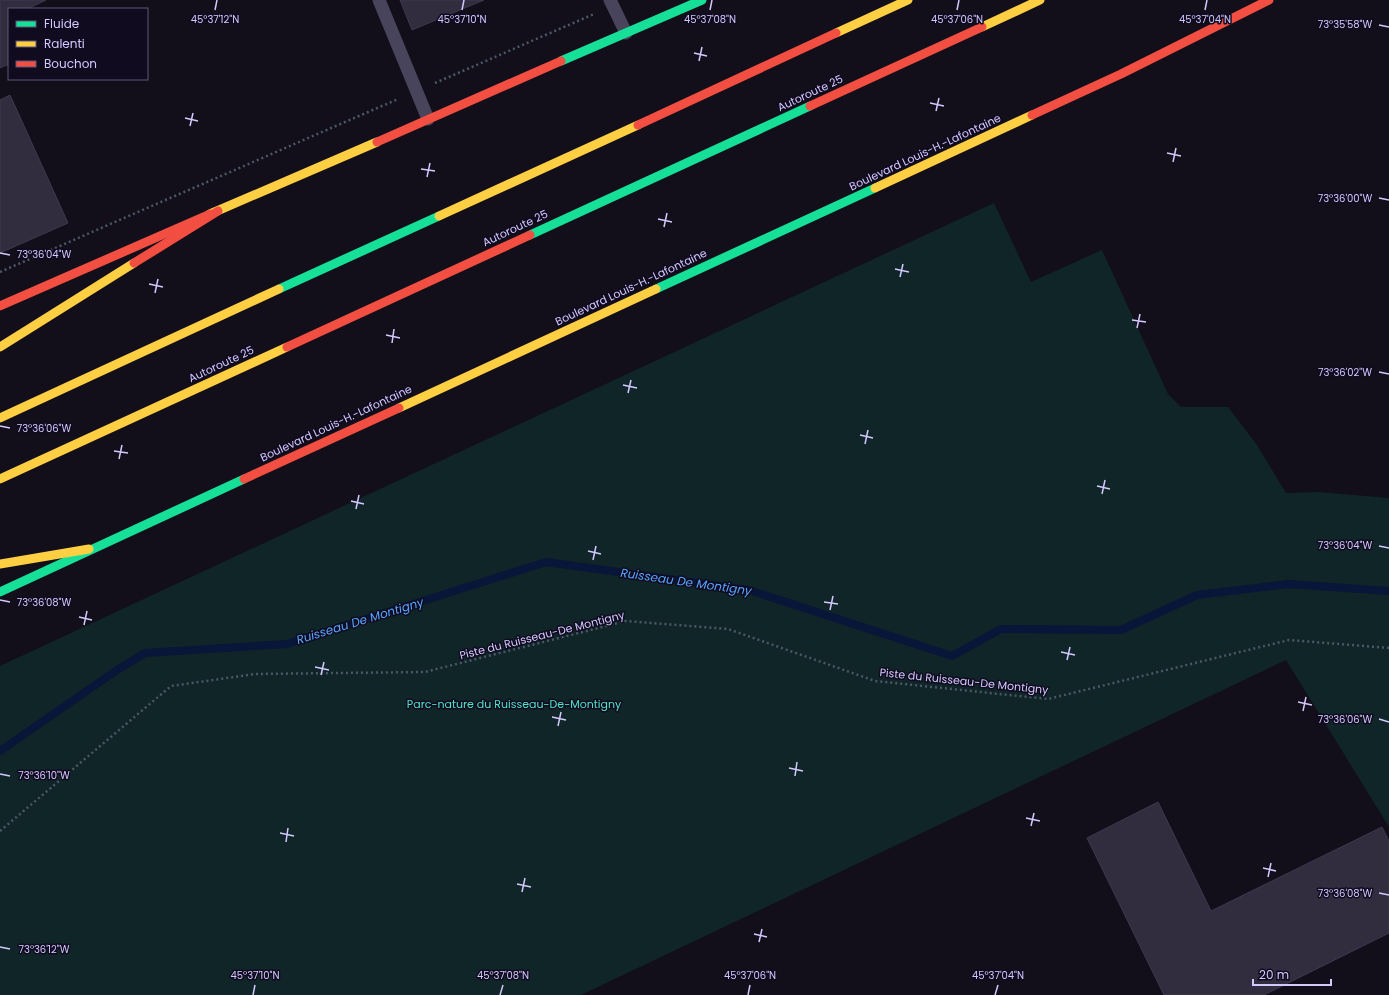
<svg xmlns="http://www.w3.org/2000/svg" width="1389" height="995" font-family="Poppins,sans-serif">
<rect width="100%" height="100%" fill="#120f1a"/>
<polygon fill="#0f2527" points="994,203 1031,282 1102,250 1168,394 1181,407 1228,407 1257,445 1286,493 1319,492 1389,498 1389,827 1286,660 581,995 0,995 0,666"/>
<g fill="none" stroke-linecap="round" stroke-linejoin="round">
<polyline stroke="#081639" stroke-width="8" points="0,751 117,670 145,653 287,644 546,562 749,590 952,656 1001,629 1121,630 1197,595 1288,584 1389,591"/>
</g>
<g fill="#312c3e" stroke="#3e3950">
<polygon points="0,0 46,0 27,9 9,9 9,64 0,68"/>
<polygon points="400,0 484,0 412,30"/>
<polygon points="10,95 68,223 0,253 0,100"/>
<polygon points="1158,802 1211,911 1382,827 1389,841 1389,933 1264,995 1164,995 1087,838"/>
</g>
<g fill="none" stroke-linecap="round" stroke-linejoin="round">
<g stroke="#4a5867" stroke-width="2.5" stroke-dasharray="2 3" stroke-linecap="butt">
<polyline points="435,83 594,14"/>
<polyline points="0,272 398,99"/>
<polyline points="0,831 171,686 255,674 425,672 626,621 728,629 875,681 1048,699 1289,640 1389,648"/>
</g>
<g stroke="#47445b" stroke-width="13">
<polyline points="379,0 428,119"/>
<polyline points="610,0 626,33"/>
</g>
<g stroke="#16e098" stroke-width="9">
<polyline points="561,61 702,0"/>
<polyline points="530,235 810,106"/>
<polyline points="279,289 439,216"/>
<polyline points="656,289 875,188"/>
<polyline points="0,592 244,479"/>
</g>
<g stroke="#ffcf43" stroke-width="9">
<polyline points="982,27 1040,0"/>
<polyline points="836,33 908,0"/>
<polyline points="875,188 1032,115"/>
<polyline points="210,214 377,142"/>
<polyline points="439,216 638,125"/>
<polyline points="0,347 134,263"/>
<polyline points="399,408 656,289"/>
<polyline points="0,418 279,289"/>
<polyline points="0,479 287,347"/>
<polyline points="0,564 89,549"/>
</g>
<g stroke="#f24e42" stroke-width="9">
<polyline points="810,106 982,27"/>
<polyline points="1032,115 1121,74 1269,0"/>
<polyline points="638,125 836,33"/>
<polyline points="377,142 561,61"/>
<polyline points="134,263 218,211"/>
<polyline points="0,306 210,214"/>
<polyline points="287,347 530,235"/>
<polyline points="244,479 399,408"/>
</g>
</g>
<path fill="none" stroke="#d3c9ff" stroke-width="1.5" d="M215 10 217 0M462 10 464 0M710 10 712 0M957 10 959 0M1205 10 1207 0M1379 25 1389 27M694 53 707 56M699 61 702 47M930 103 944 106M936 111 939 98M185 118 198 121M190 126 193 113M1167 153 1181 156M1173 162 1176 148M421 169 435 171M427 177 430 163M1379 198 1389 200M658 219 672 222M664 227 667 213M0 253 10 255M895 269 909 272M900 277 903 264M149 284 163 287M155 293 158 279M1132 320 1146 322M1137 328 1140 314M386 335 400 338M392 343 394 329M1379 372 1389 374M623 385 637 388M628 393 631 380M0 426 10 428M860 435 873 438M865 444 868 430M114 451 128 453M119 459 122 445M1097 486 1110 489M1102 494 1105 480M351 501 364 504M356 509 359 495M1379 546 1389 548M588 551 601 554M593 560 596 546M0 600 10 602M824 602 838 604M830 610 833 596M79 617 92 620M84 625 87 611M1061 652 1075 655M1067 660 1070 647M315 667 329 670M321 675 324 662M1298 702 1312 705M1303 711 1306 697M552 717 566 720M1379 719 1389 722M558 726 561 712M789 768 803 771M0 774 10 776M795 776 797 762M1026 818 1040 821M1031 826 1034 813M280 833 294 836M286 842 288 828M1263 868 1276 871M1268 877 1271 863M517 884 531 887M522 892 525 878M1379 893 1389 895M754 934 767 937M759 942 762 929M0 947 10 949M253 995 255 985M500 995 503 985M748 995 750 985M995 995 998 985"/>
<g text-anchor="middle" stroke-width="3" stroke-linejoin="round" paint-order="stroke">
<g font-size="11" fill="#d3c9ff" stroke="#100b1f">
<text transform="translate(810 93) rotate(-25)" y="4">Autoroute 25</text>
<text transform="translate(925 152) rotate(-25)" y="4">Boulevard Louis-H.-Lafontaine</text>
<text transform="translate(515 228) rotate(-25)" y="4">Autoroute 25</text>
<text transform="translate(631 287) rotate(-25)" y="4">Boulevard Louis-H.-Lafontaine</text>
<text transform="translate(221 364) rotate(-25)" y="4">Autoroute 25</text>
<text transform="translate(336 423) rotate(-25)" y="4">Boulevard Louis-H.-Lafontaine</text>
<text transform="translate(542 635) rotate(-14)" y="4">Piste du Ruisseau-De Montigny</text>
<text transform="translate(964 681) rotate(6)" y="4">Piste du Ruisseau-De Montigny</text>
</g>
<g font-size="11" fill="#52e3c8" stroke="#100b1f">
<text x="514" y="708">Parc-nature du Ruisseau-De-Montigny</text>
</g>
<g font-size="12" font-style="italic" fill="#57a6ff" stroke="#100b1f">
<text transform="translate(686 582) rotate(8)" y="4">Ruisseau De Montigny</text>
<text transform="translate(360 621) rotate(-17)" y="4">Ruisseau De Montigny</text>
</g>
</g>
<g font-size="10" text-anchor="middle" fill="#d3c9ff" stroke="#100b1f" stroke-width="3" stroke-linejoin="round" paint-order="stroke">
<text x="215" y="23">45°37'12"N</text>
<text x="462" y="23">45°37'10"N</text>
<text x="710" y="23">45°37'08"N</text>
<text x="957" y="23">45°37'06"N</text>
<text x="1205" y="23">45°37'04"N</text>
<text x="1345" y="28">73°35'58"W</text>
<text x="1345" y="202">73°36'00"W</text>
<text x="44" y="258">73°36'04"W</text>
<text x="1345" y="376">73°36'02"W</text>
<text x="44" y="432">73°36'06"W</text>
<text x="1345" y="549">73°36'04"W</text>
<text x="44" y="606">73°36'08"W</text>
<text x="1345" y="723">73°36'06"W</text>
<text x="44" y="779">73°36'10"W</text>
<text x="1345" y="897">73°36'08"W</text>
<text x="44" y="953">73°36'12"W</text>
<text x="255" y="979">45°37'10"N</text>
<text x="503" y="979">45°37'08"N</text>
<text x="750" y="979">45°37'06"N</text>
<text x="998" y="979">45°37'04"N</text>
</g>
<rect x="8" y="8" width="140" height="72" fill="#100b1f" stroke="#5e5779"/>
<rect x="16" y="21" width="20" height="6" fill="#16e098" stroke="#5e5779"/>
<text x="44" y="28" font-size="12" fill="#d3c9ff">Fluide</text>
<rect x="16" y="41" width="20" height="6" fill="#ffcf43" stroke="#5e5779"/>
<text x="44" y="48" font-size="12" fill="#d3c9ff">Ralenti</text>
<rect x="16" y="61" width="20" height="6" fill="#f24e42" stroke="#5e5779"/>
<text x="44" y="68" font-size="12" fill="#d3c9ff">Bouchon</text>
<path d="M1253 979v6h78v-6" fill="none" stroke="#d3c9ff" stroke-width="2"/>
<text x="1259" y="979" font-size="12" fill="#d3c9ff" stroke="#100b1f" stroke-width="3" paint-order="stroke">20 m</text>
</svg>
